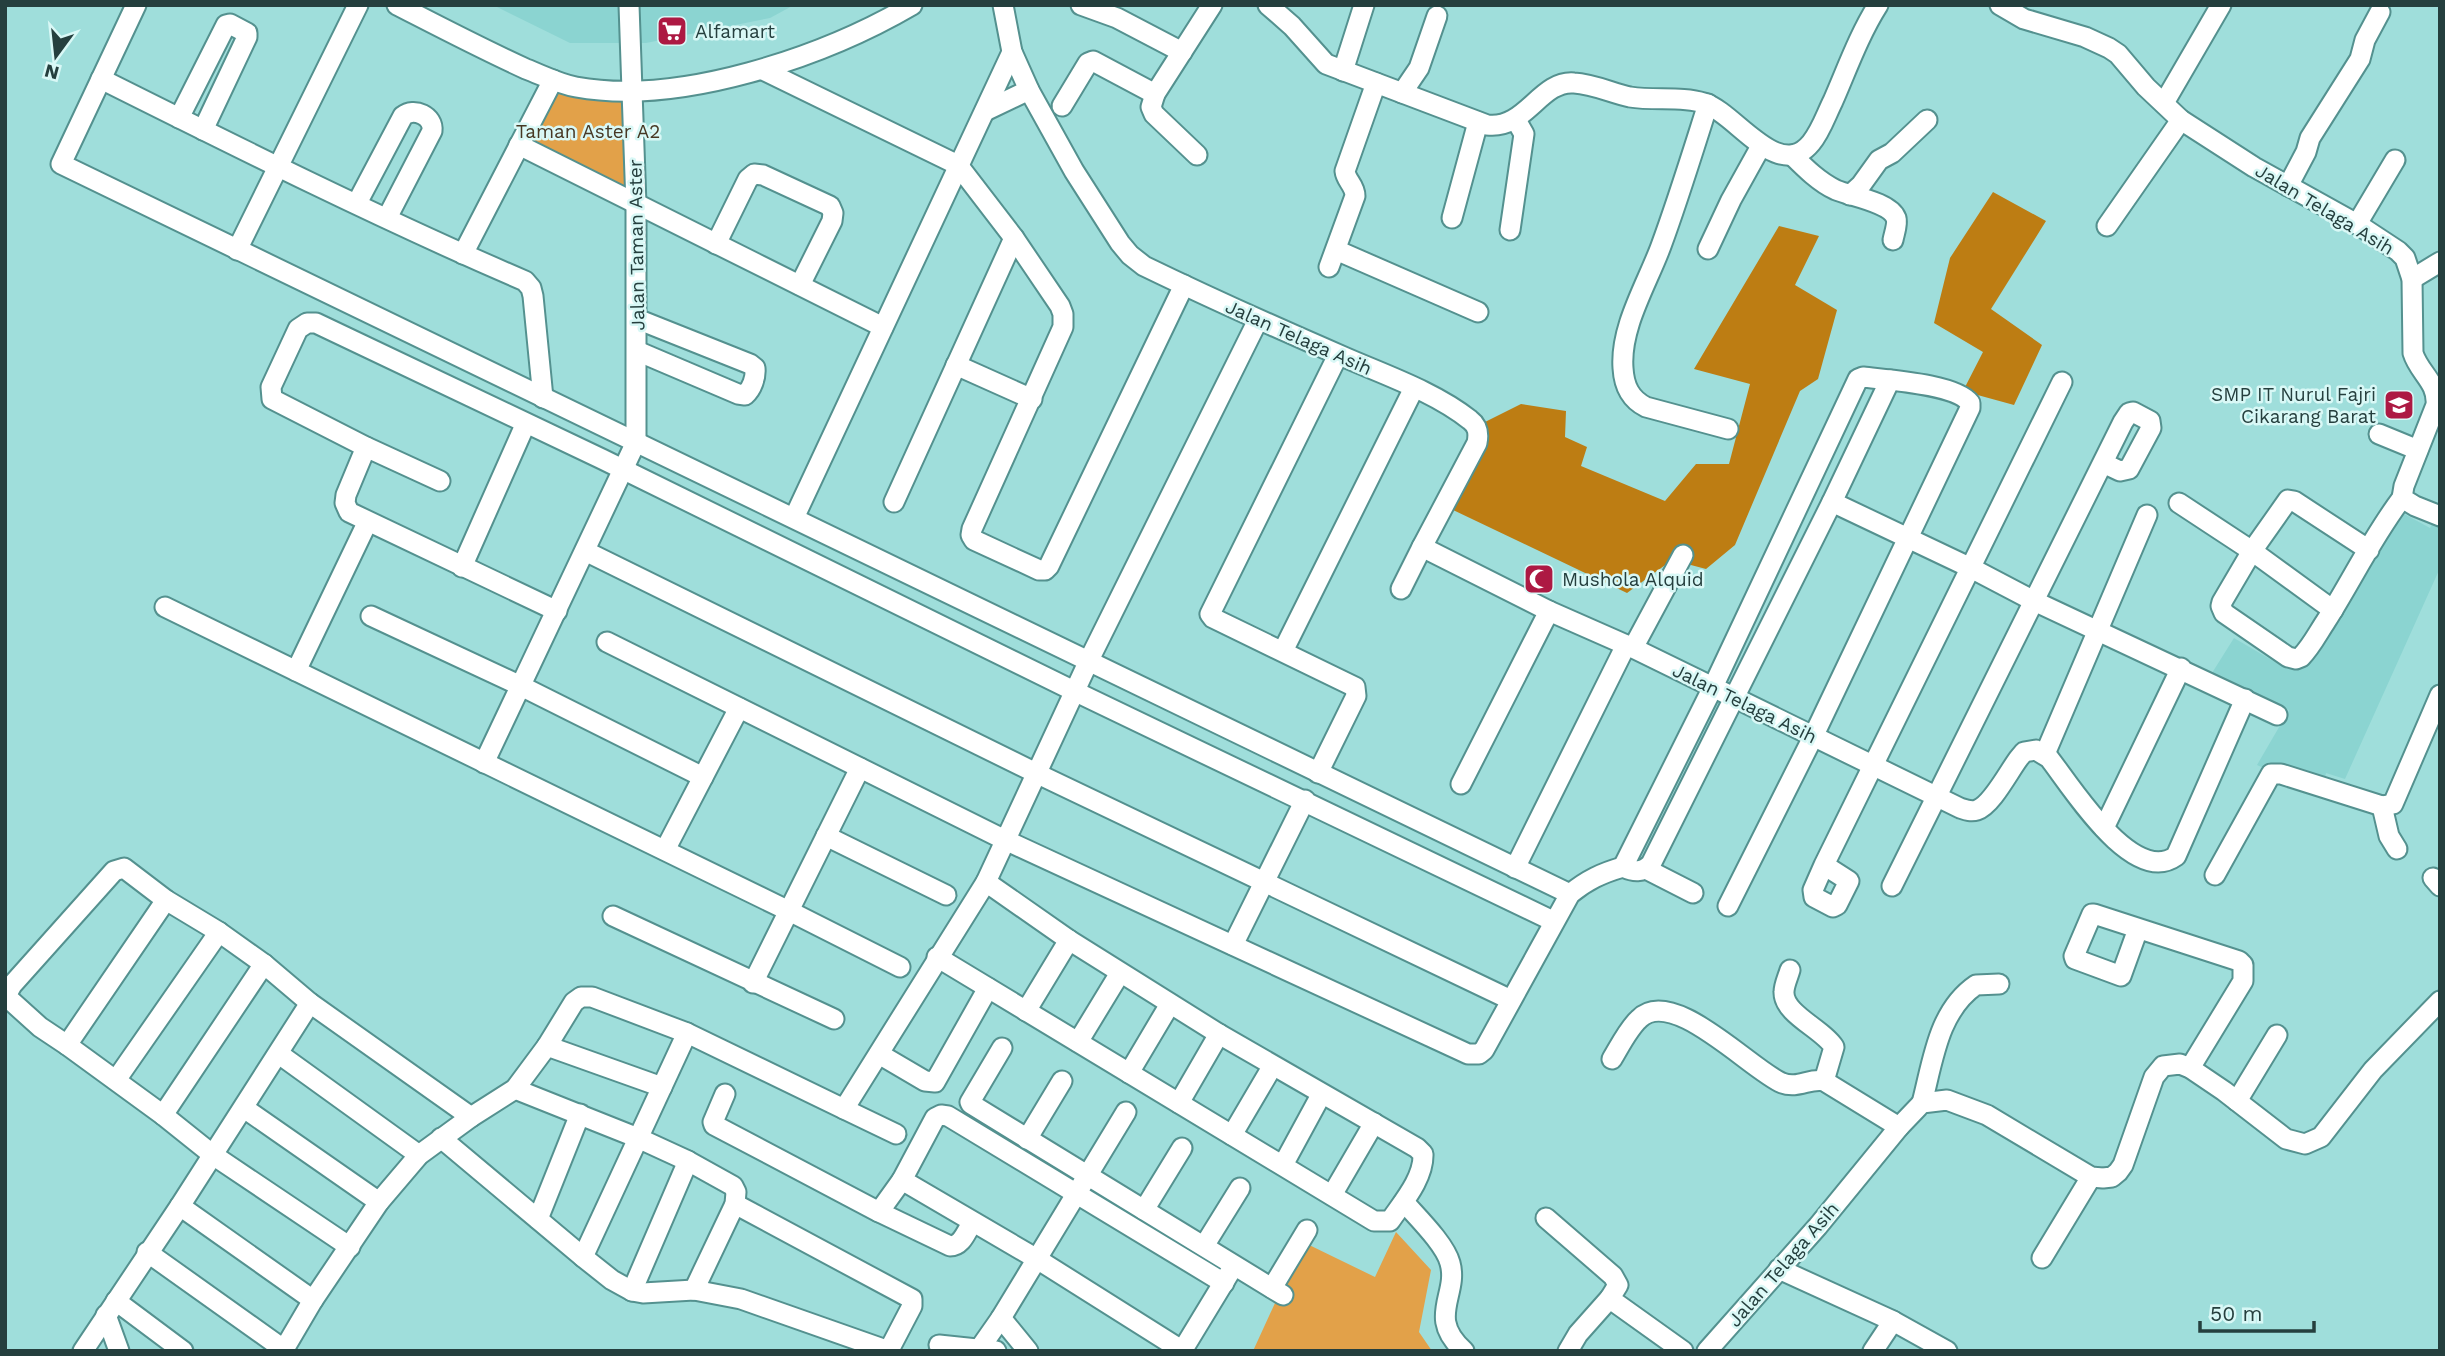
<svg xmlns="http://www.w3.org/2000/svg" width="2445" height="1356" font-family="'Work Sans',sans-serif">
<rect width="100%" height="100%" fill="#9fdedb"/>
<g fill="#8bd4d1">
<polygon points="493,5 794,5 770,18 646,43 570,43"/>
<polygon points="2384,503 2430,528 2440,509 2440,568 2345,779 2326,773 2322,795 2257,765 2289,710 2212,673 2234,638 2287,669"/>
</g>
<g fill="#e2a149">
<polygon points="561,85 629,94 634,200 529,146"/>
<polygon points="1396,1232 1431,1270 1419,1332 1432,1351 1253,1351 1303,1242 1375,1277"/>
</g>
<g fill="#bd7d13">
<polygon points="1993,192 2046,221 1991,309 2042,345 2014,405 1963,391 1983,352 1934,323 1950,258"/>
<polygon points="1779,226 1819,236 1795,285 1837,310 1818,379 1800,391 1735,545 1706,569 1672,560 1627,593 1451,509 1475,427 1521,404 1566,411 1565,437 1587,447 1581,466 1665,501 1696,464 1729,464 1750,384 1694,369"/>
</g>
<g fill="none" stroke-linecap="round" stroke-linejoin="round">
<g stroke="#54918f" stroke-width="23">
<g id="minor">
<polyline points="136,5 61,164 1570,894"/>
<path d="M397 5C440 27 482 49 526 69 542 75 559 84 576 87 679 106 823 57 912 5"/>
<path d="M1003 5 1012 52 1029 90 1074 171 1120 243 1130 255 1144 266C1210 298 1277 328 1344 357 1385 375 1435 392 1470 420 1478 426 1479 433 1477 443L1422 547 1549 611 1633 648 1960 808C1966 810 1971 812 1977 810 1992 805 2009 771 2019 758L2024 752 2036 750 2049 758C2071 786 2133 887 2176 856L2245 699"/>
<polyline points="1081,5 1117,18 1182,52"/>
<path d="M1268 5 1292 26 1326 64 1487 125C1526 130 1540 80 1574 83 1593 84 1612 93 1630 97 1655 101 1681 96 1704 103 1735 112 1778 183 1811 143 1821 131 1826 115 1833 101 1847 69 1859 35 1878 5"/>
<path d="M2000 5 2024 19 2085 37 2109 48 2118 54 2146 87 2181 120 2254 167 2357 224 2398 251 2405 258 2412 279 2413 353C2419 373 2438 382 2436 405L2404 486 2402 498 2415 506 2440 516"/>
<polyline points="763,70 958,165 1014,238 1060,306 1063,314 1063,327 972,529 971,535 974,540 1039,570 1045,570 1049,566 1184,285"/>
<polyline points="1343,71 1364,5"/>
<path d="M101 79C241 149 381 219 525 281L531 288 533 296 543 398"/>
<polyline points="1402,93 1419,68 1437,16"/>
<polyline points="2164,103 2221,5"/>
<path d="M1708 104C1693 151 1678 200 1661 246 1647 284 1620 327 1623 368 1624 386 1630 399 1646 407L1728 429"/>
<polyline points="1062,106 1088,63 1093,61 1155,94"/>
<polyline points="985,111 1029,90"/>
<polyline points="179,118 226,25 230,24 247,33 247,37 203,130"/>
<polyline points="519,145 883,327"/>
<polyline points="1197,155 1154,114 1151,107 1155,94 1212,5"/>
<path d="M1792 155C1805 168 1819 182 1836 190 1850 196 1890 202 1896 218 1898 224 1894 234 1893 240"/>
<polyline points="2288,186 2306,152 2310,138 2360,59 2365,40 2380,12"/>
<polyline points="1850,195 1861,185 1879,160 1892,153 1927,120"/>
<path d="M357 203 403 116C414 107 434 116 432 131L387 218"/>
<polyline points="1452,218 1478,122"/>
<polyline points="2357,224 2395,160"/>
<polyline points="2107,226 2181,120"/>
<polyline points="1510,230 1524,134 1516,120"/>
<polyline points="716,244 748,179 754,174 763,175 830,206 833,213 832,221 800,285"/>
<polyline points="1708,249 1731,200 1761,146"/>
<polyline points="237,250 358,5"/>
<polyline points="1336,250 1478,312"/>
<polyline points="463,254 553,80"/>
<path d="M1329 267 1355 196C1355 185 1346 181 1345 171L1376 83"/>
<polyline points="2412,279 2440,262"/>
<path d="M637 351 738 394 745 395C752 389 756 377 755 368L750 364 637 319"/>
<polyline points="956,365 1032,399"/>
<polyline points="2379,434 2418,450"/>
<polyline points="366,447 346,495 345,503 349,512 557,611"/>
<polyline points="440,481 366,447 272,399 271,387 298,329 307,323 316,323 602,459 1074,691 1553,921"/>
<polyline points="894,502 1014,238"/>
<polyline points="1832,502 1971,568 2034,601 2277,715"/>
<polyline points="2179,503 2252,551 2333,610"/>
<polyline points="794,518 1012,52"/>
<path d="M2369 550 2294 501 2288 500 2252 551 2222 602 2221 606 2224 613 2288 657 2296 659 2301 657C2311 647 2318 633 2326 621 2352 580 2373 536 2402 498"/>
<polyline points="585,551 1040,775 1511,1000"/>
<polyline points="462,567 525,425"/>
<polyline points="1401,589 1422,547"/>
<polyline points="165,607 789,911 900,967"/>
<polyline points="371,616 521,686 703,777"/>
<path d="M607 642 1005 840 1468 1054H1479L1484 1050 1570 894C1587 880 1602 873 1623 867 1634 872 1642 873 1651 864L1832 502 1890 380"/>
<polyline points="1633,648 1683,555"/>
<polyline points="1283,651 1414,388"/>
<polyline points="296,671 367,523"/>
<polyline points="2045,754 2147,515"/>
<polyline points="484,763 636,442 636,205 629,5"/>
<polyline points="1318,773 1356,696 1355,687 1213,618 1210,614 1338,355"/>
<polyline points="1461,784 1549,611"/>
<polyline points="2382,806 2389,836 2397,849"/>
<polyline points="2104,828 2181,668"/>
<polyline points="826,836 946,895"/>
<polyline points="665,850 739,708"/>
<polyline points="1824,865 1849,881 1837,905 1833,907 1814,897 1813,890 1824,865 2062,382"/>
<path d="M1623 867 1713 687 1858 379 1863 377C1887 380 1956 384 1970 403V408L1813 737 1728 906"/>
<polyline points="1515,868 1626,645"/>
<polyline points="1646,869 1693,893"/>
<polyline points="2215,875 2271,774 2281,774 2382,806 2393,804 2440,695"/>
<polyline points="2433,878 2440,886"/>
<polyline points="1892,886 2123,422 2129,413 2133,412 2150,421 2151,428 2129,469 2120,471 2103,463"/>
<polyline points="166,900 67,1045 163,1115 213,1155 350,1247"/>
<polyline points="613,916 834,1019"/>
<polyline points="2138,929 2121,976 2075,959 2074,956 2092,914 2094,914 2239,961 2243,965 2243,981 2190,1068"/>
<polyline points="1233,945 1305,800"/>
<path d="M937 957 1374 1221H1390C1403 1202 1424 1178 1423 1154L1417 1148 1219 1034 1069 940 986 882"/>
<path d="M1790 970C1788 977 1784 985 1784 992 1783 1014 1823 1029 1834 1047L1824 1081"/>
<polyline points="753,983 860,768"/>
<polyline points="1026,1011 1069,940"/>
<polyline points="1078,1042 1120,973"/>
<polyline points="67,1045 40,1027 9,999 8,992 12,985 114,871 124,868 166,900 219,932 264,964 310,1003 471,1117"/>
<polyline points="547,1046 662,1087"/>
<polyline points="1002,1048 970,1102 971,1104 1283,1295"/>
<polyline points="279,1054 419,1155"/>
<polyline points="879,1054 925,1081 935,1082 988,988"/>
<path d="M1612 1059C1620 1046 1628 1029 1639 1019 1672 985 1751 1070 1782 1083 1798 1089 1809 1078 1824 1081L1899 1127"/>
<polyline points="1129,1073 1170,1004"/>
<polyline points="116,1080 219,932"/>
<polyline points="515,1089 638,1138 688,1161 733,1186 736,1192 735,1204 694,1290"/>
<path d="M725 1094 713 1122 714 1125 879 1212 950 1246C962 1246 966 1232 972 1223"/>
<polyline points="2237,1101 2277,1035"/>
<polyline points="1179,1103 1219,1034"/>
<path d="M1922 1103C1933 1061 1938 1011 1976 985L1999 984"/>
<polyline points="244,1108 379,1202"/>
<polyline points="844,1109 896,1134"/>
<polyline points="163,1115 264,964"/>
<polyline points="1232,1135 1272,1067"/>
<polyline points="441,1138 583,1257 612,1280 632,1291 643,1293 694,1290 741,1299 889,1351"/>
<polyline points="1027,1139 1062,1081"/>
<polyline points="1283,1165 1321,1095"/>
<polyline points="1332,1195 1374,1123"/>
<path d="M1404 1202C1417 1217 1445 1244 1450 1263 1459 1295 1426 1317 1464 1351"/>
<polyline points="735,1204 912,1299 912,1306 889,1350"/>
<polyline points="180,1206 313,1300"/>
<polyline points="1144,1210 1182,1148"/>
<polyline points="879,1212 902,1180"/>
<polyline points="1546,1218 1613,1276 1618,1285 1610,1298 1613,1301 1683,1351"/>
<polyline points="538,1219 580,1114"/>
<polyline points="1204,1246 1240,1188"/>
<polyline points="147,1252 286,1351"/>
<polyline points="583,1257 687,1033"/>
<polyline points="2042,1258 2091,1177"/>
<polyline points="1779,1269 1893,1321 1947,1351"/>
<polyline points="1272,1288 1307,1230"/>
<polyline points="632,1291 688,1161"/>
<polyline points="116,1301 183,1351"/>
<polyline points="106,1315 119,1351"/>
<polyline points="1001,1318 1028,1351"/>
<polyline points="939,1345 996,1351"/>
<polyline points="980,1348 1001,1318 1126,1112"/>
<polyline points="83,1351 180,1206 310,1003"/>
<polyline points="283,1351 313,1300 379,1202 419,1155 471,1117 515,1089 547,1046 574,1002 581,997 592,997 687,1033 844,1109 986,882 1092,654 1258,320"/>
<polyline points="1182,1351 1230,1272"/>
<polyline points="1183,1351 1037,1259 902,1180 935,1118 941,1115 948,1116 1224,1283"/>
<polyline points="1568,1351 1578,1334 1610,1298"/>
<polyline points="1707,1351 1818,1226 1899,1127 1922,1103 1947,1100 1987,1115 2091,1177 2103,1178 2112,1177 2118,1172 2123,1165 2154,1077 2163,1066 2180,1064 2190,1068 2224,1091 2286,1139 2305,1144 2321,1137 2373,1070 2440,1001"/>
<polyline points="1873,1351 1893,1321"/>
</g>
</g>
<use href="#minor" stroke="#fff" stroke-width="19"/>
</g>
<defs>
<g id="supermarket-square" transform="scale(1.575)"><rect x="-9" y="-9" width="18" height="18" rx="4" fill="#ad1943" stroke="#d9f8f6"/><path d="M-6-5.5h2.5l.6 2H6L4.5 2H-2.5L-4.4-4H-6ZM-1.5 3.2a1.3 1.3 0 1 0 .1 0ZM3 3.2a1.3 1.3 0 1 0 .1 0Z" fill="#fff"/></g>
<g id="school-square" transform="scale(1.575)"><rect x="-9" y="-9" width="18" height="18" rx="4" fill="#ad1943" stroke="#d9f8f6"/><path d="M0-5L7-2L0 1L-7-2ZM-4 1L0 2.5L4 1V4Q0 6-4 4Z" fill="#fff"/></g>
<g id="mosque-square" transform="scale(1.575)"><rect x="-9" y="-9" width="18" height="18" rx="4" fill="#ad1943" stroke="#d9f8f6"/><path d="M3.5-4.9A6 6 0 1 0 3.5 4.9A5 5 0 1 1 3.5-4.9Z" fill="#fff"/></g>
</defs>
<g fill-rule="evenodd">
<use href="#supermarket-square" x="672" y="31"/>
<use href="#school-square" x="2399" y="405"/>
<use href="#mosque-square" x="1539" y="579"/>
</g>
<g text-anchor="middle" stroke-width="5" stroke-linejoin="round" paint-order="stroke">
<g font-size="19" fill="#253f3e" stroke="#d9f8f6" text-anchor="start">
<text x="695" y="38">Alfamart</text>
<text x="2376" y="401" text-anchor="end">SMP IT Nurul Fajri<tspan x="2376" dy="22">Cikarang Barat</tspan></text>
<text x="1562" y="586">Mushola Alquid</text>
</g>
<g font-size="19" fill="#473824" stroke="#d9f8f6">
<text x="588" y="138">Taman Aster A2</text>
</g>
<g font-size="19" fill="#253f3e" stroke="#d9f8f6">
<text transform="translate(2325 209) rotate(31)" y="7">Jalan Telaga Asih</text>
<text transform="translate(636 245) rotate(-91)" y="7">Jalan Taman Aster</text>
<text transform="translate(1299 337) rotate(24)" y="7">Jalan Telaga Asih</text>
<text transform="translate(1745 703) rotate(26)" y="7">Jalan Telaga Asih</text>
<text transform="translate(1783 1264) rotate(-49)" y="7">Jalan Telaga Asih</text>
</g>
</g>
<rect width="2445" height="1356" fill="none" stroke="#253f3e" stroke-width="14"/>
<g transform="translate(56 56) rotate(195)" stroke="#d9f8f6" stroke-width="5" paint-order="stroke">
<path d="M0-5L12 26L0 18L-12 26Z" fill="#253f3e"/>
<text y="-10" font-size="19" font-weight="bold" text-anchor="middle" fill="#253f3e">N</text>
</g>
<path d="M2200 1321v10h114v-10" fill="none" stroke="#253f3e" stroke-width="3.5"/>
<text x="2210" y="1321" font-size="21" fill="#253f3e" stroke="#d9f8f6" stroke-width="5" paint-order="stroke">50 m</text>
</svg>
